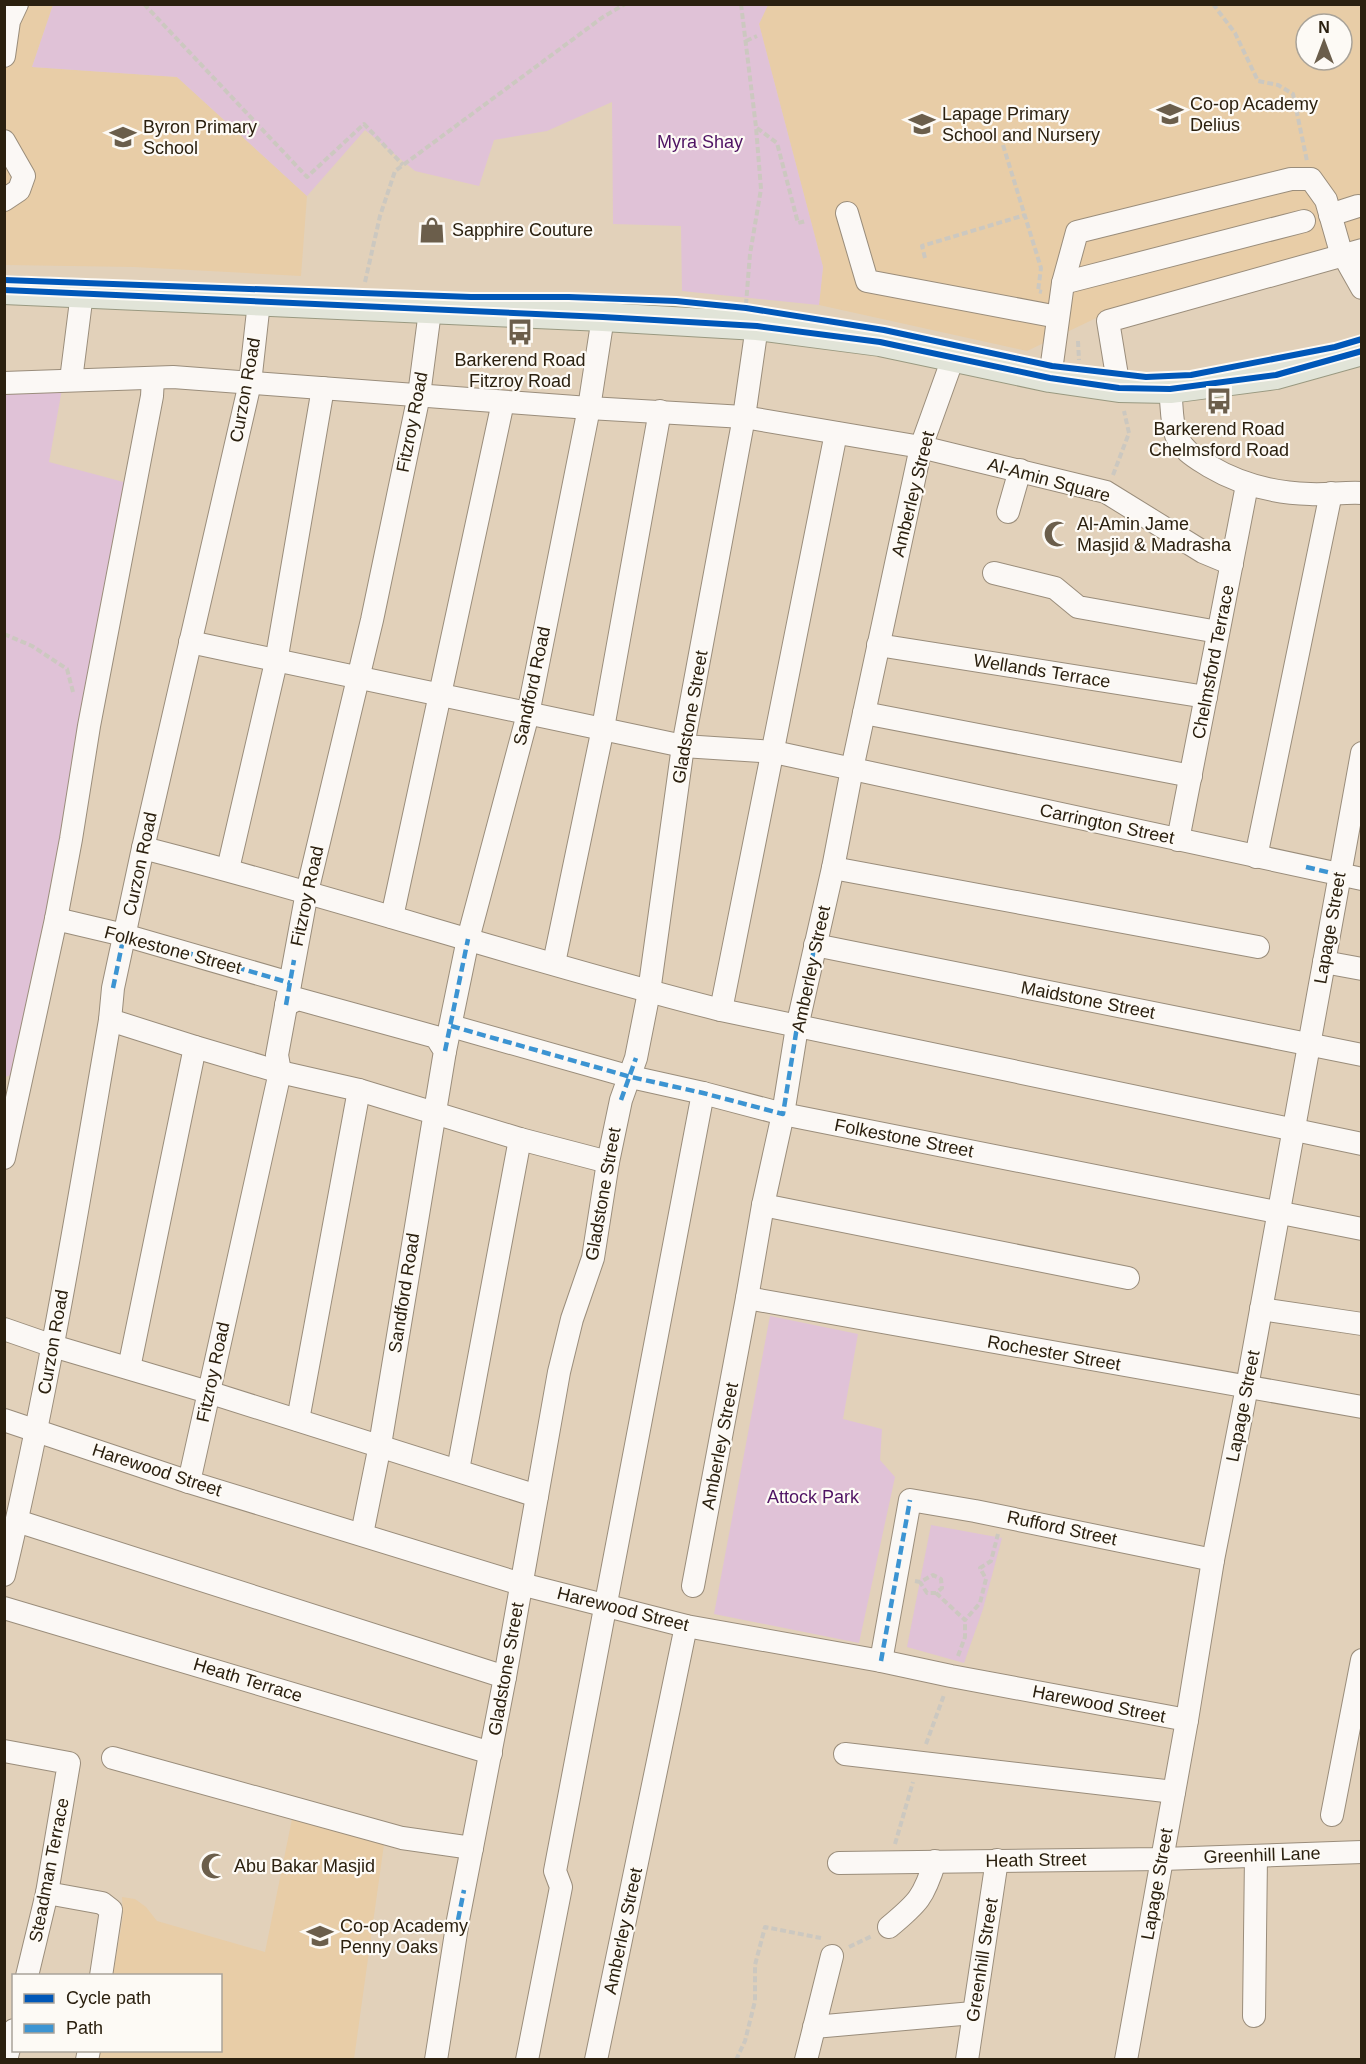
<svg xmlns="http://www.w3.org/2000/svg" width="1366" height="2064" font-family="Helvetica,sans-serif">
<rect width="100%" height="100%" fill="#e2d1ba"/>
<g fill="#e8cda7" fill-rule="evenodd">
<path d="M768 4 1361 5V243L1111 311 1027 351 819 305 823 267 759 24ZM1306 24H1342V60H1306Z"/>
<polygon points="4,5 53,5 32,67 177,77 307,196 301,276 134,267 5,265"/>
<polygon points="293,1814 385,1837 354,2059 98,2060 100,2051 220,2050 220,1976 113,1975 123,1916 122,1897 135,1899 146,1907 157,1921 265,1952"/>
</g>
<g fill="#e0c2d7">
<polygon points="53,5 768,5 759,24 823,267 819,305 682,291 681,226 613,224 612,102 547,131 494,140 479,186 415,171 365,130 307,196 177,77 32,67"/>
<polygon points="4,389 62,389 49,462 131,484 58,846 48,919 14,1074 5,1077"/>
<polygon points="770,1316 858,1334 843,1419 882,1429 880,1460 895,1477 859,1643 714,1614"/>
<polygon points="931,1525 1002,1538 983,1609 964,1663 907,1647"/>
</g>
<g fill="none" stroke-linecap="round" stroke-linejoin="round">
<g stroke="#9a8d7b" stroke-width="24">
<g id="minor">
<polyline points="4,56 9,21 17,4"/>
<polyline points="4,141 24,176 19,190 4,200"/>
<polyline points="847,213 867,281 1058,317"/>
<polyline points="1330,215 1358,206"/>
<polyline points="1063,283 1304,221"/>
<polyline points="1050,378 1063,283 1077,232 1291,179 1311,179 1326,200 1340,249 1362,288"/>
<polyline points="71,380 82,293"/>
<polyline points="4,383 173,377 589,408 744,417 921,447 1106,492 1203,552 1232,564"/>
<polyline points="1119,388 1108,321 1362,250"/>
<path d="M1170 389C1172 403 1171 422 1176 435 1183 451 1195 457 1209 466 1241 485 1273 493 1310 494 1327 495 1344 492 1362 493"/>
<polyline points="1008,512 1020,470"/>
<polyline points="994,573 1055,588 1078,607 1218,632"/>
<polyline points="190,642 683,746 774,752 1362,879"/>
<polyline points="878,645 1206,697"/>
<polyline points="864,713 1191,776"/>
<polyline points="1178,840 1247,485"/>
<path d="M143 848C337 897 527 961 721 1010L1362 1144"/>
<polyline points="1256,857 1331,493"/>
<polyline points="833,868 1258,947"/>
<polyline points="228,869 276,662 323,388"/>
<polyline points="392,917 503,402"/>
<polyline points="56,919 124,935 290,983"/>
<polyline points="815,945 1362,1055"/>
<polyline points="1324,962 1362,969"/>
<polyline points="554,963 603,728 660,411"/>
<polyline points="286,1005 298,999 436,1037 445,1051 380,1445 362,1534"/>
<polyline points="721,1010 836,433"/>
<polyline points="110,1020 195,1047 280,1072 359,1090 520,1139 608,1162"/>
<polyline points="451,1026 631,1077 703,1093 783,1114 1362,1229"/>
<polyline points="445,1051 468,939 528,714 589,408 603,317"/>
<polyline points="4,1158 56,919 71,839 89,726 152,396 153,378"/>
<polyline points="763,1205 1128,1278"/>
<polyline points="747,1298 1362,1407"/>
<polyline points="1261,1309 1362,1324"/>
<polyline points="4,1329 53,1346 208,1392 537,1496"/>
<polyline points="129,1368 195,1047"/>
<polyline points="4,1420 189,1482 521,1584 686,1626 881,1661 951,1676 1187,1720"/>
<polyline points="298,1420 359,1090"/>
<polyline points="458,1470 520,1139"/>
<polyline points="189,1482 280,1072 277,1055 307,892 372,620 419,395 430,311"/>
<polyline points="17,1521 505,1677"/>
<path d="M4 1575C48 1391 78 1205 110 1020L113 988 143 848 250 383 259 302"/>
<polyline points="693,1586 747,1298 763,1205 783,1114 797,1027 833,868 852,769 921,447 953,358"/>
<polyline points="4,1608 491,1753"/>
<polyline points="881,1661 910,1500 975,1511 1213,1560"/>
<polyline points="4,1751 69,1763 47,1893 27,1976"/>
<polyline points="845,1754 1174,1792"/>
<polyline points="113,1758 402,1838 472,1848"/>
<polyline points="1332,1815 1362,1660"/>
<polyline points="839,1863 1162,1859 1362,1852"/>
<polyline points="47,1893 102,1903 111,1910 101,1976"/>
<path d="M889 1927C918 1903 924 1897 935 1861"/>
<polyline points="1254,2016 1256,1856"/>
<polyline points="814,2027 973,2013"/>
<polyline points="6,2060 14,2030"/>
<polyline points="87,2060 89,2050"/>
<polyline points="436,2060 458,1920 505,1677 559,1372 572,1319 593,1258 608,1162 621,1100 636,1058 649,992 683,746 744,417 757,326"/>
<polyline points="527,2060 561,1887 555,1871 703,1093"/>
<polyline points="596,2060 686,1626"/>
<polyline points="806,2060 832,1956"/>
<polyline points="967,2060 997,1860"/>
<polyline points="1126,2060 1187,1720 1213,1560 1247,1387 1362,753"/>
</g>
</g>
<g stroke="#999981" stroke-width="30">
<polyline id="major" points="4,290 603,317 757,326 880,342 1050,378 1119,388 1170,389 1276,375 1362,351"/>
</g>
<g stroke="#ccc8c0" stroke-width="4" stroke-dasharray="6 3" stroke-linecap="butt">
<polyline points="144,4 307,177 364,124 403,165"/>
<polyline points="741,4 756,127 761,189 750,254 746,304"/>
<polyline points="1213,4 1235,33 1258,81 1278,85 1293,94 1307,161"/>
<polyline points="746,41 757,36"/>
<polyline points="757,128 777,143 798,223 806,221"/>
<polyline points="1003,145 1041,268 1038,291 1042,292"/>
<polyline points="925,258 922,246 1025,215"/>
<polyline points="365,282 380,216 395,171 603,17 625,4"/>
<polyline points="1078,341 1079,360"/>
<polyline points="1113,475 1129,433 1124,411"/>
<polyline points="4,634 32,646 67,669 73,692"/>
<polyline points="915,1581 920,1582 933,1575 941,1579 942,1588 936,1593 927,1593 920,1582"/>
<polyline points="936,1593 965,1620 980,1603 986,1579 980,1568 991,1561 998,1534"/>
<polyline points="958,1656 965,1637 965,1620"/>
<polyline points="926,1744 944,1695"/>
<polyline points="895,1844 913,1782"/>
<polyline points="849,1947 872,1936"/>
<polyline points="736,2060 745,2041 755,2001 755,1965 765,1927 821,1938"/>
</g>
<use href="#minor" stroke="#fbf8f5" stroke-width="22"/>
<use href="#major" stroke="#e1e4d8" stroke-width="28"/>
<g stroke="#3c94d2" stroke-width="4.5" stroke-dasharray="9 4.5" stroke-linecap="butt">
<polyline points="1306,867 1340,875"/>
<polyline points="171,948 290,983"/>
<polyline points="113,988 124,935"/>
<polyline points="286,1005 294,960"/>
<polyline points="451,1026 631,1077 703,1093 783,1114 797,1027 815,945"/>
<polyline points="445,1051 468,939"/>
<polyline points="621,1100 636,1058"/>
<polyline points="881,1661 910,1500"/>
<polyline points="458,1920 464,1890"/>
</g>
<g stroke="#fdfaf5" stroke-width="10">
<g id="cycleway">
<polyline points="4,280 471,297 569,297 676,301 746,308 884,330 1052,366 1146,377 1191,375 1335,347 1362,339"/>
<polyline points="4,290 603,317 757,326 880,342 1050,378 1119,388 1170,389 1276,375 1362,351"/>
</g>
</g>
<use href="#cycleway" stroke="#0057b8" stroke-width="6"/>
</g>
<defs>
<g id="school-bare" transform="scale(2.07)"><path d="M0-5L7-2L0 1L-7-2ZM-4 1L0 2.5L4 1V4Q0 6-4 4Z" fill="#6b5e4b" stroke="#fdfaf5" stroke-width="2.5" paint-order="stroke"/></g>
<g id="shop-bare" transform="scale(2.07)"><path d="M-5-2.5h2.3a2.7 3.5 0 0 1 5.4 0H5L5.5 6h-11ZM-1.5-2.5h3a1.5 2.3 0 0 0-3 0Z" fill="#6b5e4b" stroke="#fdfaf5" stroke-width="2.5" paint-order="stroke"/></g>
<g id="bus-bare" transform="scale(2.07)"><path d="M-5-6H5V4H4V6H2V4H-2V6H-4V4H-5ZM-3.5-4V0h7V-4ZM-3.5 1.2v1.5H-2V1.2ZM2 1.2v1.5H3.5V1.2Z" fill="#6b5e4b" stroke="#fdfaf5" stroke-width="2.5" paint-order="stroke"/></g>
<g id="mosque-bare" transform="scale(2.07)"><path d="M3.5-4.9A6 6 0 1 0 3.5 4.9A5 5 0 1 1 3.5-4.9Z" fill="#6b5e4b" stroke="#fdfaf5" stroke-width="2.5" paint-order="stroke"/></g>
</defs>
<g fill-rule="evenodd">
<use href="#school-bare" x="1170" y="114"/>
<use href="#school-bare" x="922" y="124"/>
<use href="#school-bare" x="123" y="137"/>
<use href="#shop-bare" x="432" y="230"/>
<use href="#bus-bare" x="520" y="332"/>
<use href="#bus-bare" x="1219" y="401"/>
<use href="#mosque-bare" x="1057" y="534"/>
<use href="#mosque-bare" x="214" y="1866"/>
<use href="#school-bare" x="320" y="1936"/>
</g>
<g text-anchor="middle" stroke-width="4.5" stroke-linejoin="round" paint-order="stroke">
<g font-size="18" fill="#2b200f" stroke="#fdfaf5" text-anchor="start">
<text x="1190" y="110">Co-op Academy<tspan x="1190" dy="21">Delius</tspan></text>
<text x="942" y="120">Lapage Primary<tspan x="942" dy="21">School and Nursery</tspan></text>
<text x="143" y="133">Byron Primary<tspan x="143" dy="21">School</tspan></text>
<text x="452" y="236">Sapphire Couture</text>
<text x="520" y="366" text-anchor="middle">Barkerend Road<tspan x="520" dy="21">Fitzroy Road</tspan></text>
<text x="1219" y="435" text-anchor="middle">Barkerend Road<tspan x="1219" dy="21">Chelmsford Road</tspan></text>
<text x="1077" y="530">Al-Amin Jame<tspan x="1077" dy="21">Masjid &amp; Madrasha</tspan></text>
<text x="234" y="1872">Abu Bakar Masjid</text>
<text x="340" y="1932">Co-op Academy<tspan x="340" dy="21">Penny Oaks</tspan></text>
</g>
<g font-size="18" fill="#4f1363" stroke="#fdfaf5">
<text x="700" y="148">Myra Shay</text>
<text x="813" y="1503">Attock Park</text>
</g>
<g font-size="18" fill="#2b200f" stroke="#fdfaf5">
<text transform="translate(245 390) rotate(-80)" y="6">Curzon Road</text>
<text transform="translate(412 422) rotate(-79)" y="6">Fitzroy Road</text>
<text transform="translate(1049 480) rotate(15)" y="6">Al-Amin Square</text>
<text transform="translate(913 494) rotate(-76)" y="6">Amberley Street</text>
<text transform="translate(1213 662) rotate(-79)" y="6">Chelmsford Terrace</text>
<text transform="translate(1042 671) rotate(9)" y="6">Wellands Terrace</text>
<text transform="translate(532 686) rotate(-78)" y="6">Sandford Road</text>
<text transform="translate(690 717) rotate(-80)" y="6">Gladstone Street</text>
<text transform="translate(1107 824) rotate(12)" y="6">Carrington Street</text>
<text transform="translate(140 864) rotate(-78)" y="6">Curzon Road</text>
<text transform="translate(307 896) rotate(-78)" y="6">Fitzroy Road</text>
<text transform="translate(1330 928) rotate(-80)" y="6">Lapage Street</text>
<text transform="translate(173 950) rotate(15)" y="6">Folkestone Street</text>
<text transform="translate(811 969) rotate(-78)" y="6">Amberley Street</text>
<text transform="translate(1088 1000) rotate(11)" y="6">Maidstone Street</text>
<text transform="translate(904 1138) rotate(11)" y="6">Folkestone Street</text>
<text transform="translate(603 1194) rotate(-80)" y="6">Gladstone Street</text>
<text transform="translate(404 1293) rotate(-81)" y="6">Sandford Road</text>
<text transform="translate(53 1342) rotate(-80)" y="6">Curzon Road</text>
<text transform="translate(1054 1353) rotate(10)" y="6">Rochester Street</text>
<text transform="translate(213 1372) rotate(-78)" y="6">Fitzroy Road</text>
<text transform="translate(1243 1406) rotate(-79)" y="6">Lapage Street</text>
<text transform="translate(720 1446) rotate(-79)" y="6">Amberley Street</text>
<text transform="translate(157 1470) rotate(18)" y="6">Harewood Street</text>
<text transform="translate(1062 1528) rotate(12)" y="6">Rufford Street</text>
<text transform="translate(623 1609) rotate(14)" y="6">Harewood Street</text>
<text transform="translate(506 1669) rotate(-80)" y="6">Gladstone Street</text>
<text transform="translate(248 1680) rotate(17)" y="6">Heath Terrace</text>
<text transform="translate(1099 1704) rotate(11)" y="6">Harewood Street</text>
<text transform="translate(1262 1855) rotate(-2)" y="6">Greenhill Lane</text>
<text transform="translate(1036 1860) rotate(-1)" y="6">Heath Street</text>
<text transform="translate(49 1870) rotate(-79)" y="6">Steadman Terrace</text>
<text transform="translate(1157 1884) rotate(-80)" y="6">Lapage Street</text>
<text transform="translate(623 1931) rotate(-78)" y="6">Amberley Street</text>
<text transform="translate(982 1960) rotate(-81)" y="6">Greenhill Street</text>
</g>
</g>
<rect width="1366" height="2064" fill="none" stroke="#2b200f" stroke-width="12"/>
<rect x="12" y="1974" width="210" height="78" fill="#fdfaf5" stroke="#a9a399" stroke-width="1.5"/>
<rect x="24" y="1994" width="30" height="9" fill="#0057b8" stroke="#a9a399" stroke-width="1.5"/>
<text x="66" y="2004" font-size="18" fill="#2b200f">Cycle path</text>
<rect x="24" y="2024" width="30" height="9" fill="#3c94d2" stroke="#a9a399" stroke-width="1.5"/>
<text x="66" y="2034" font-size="18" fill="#2b200f">Path</text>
<g transform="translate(1324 42)"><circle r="28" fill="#fdfaf5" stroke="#a9a399" stroke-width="1.5"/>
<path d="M0-4.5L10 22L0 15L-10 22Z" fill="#6b5e4b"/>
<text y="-9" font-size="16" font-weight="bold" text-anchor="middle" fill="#2b200f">N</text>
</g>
</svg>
